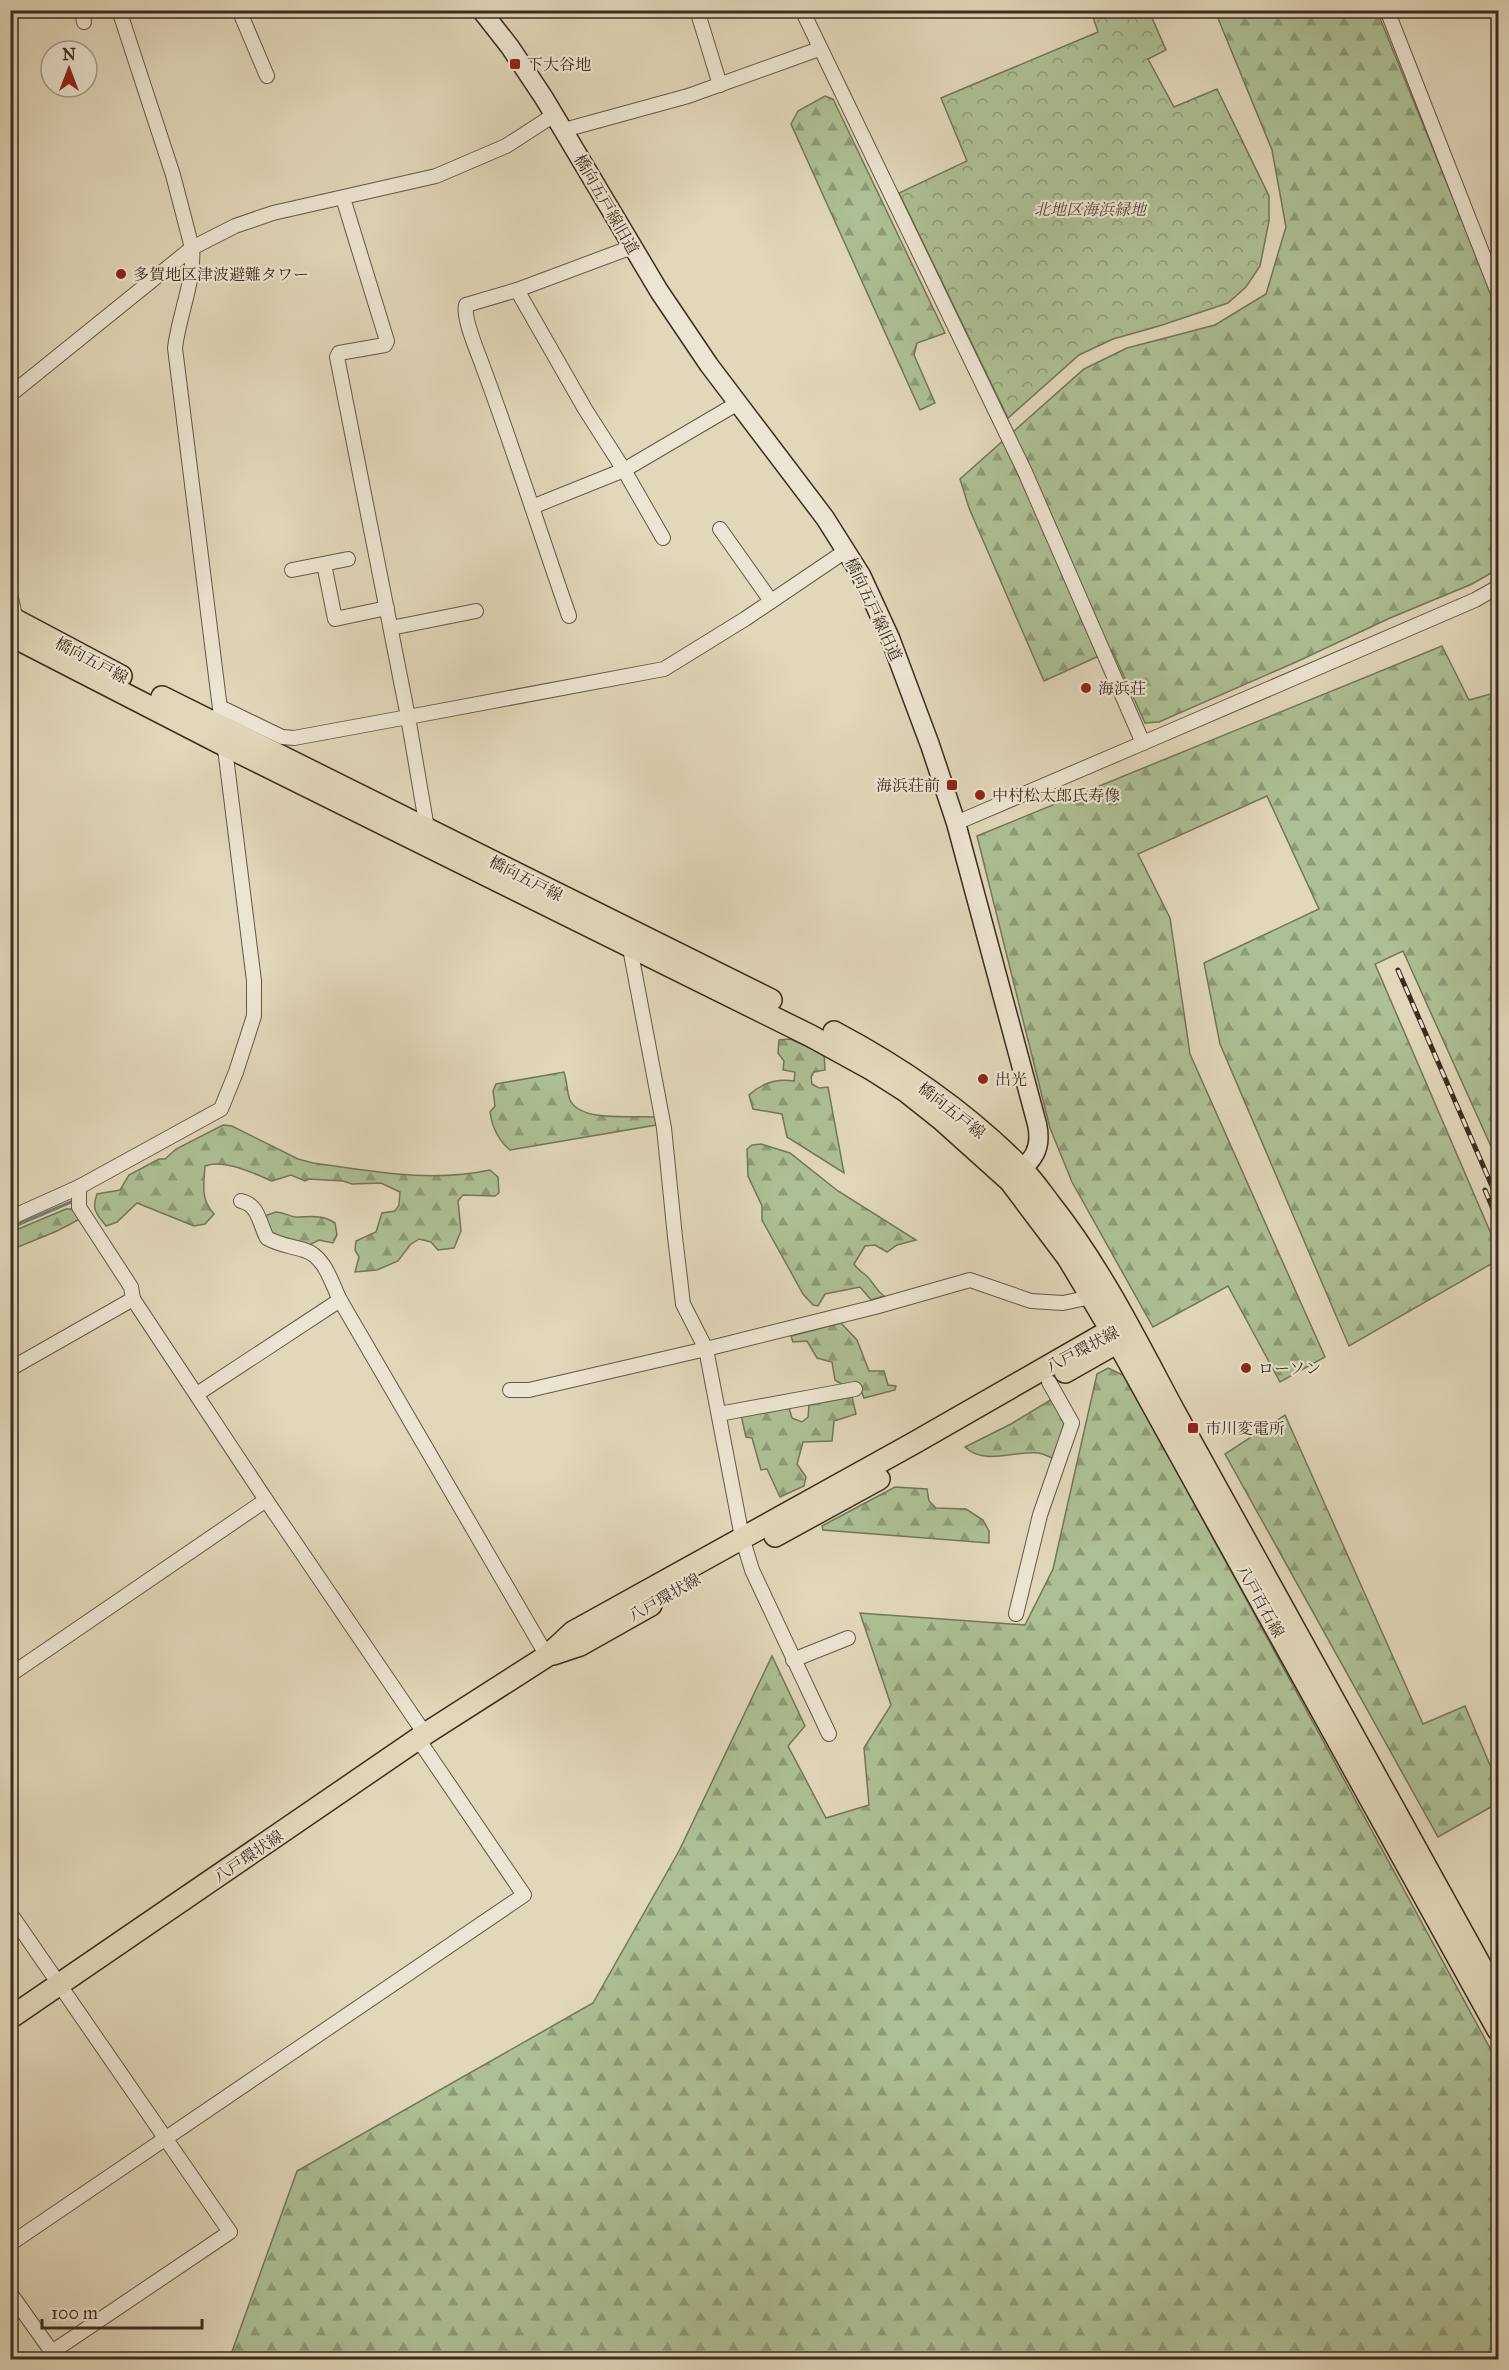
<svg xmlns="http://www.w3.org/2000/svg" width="1509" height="2370" font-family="'IM FELL Great Primer','Noto Serif JP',serif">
<defs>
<pattern id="forest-firs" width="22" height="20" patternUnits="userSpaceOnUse" patternTransform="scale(1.5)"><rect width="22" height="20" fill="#adbf94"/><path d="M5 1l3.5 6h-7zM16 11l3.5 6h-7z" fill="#8e9b78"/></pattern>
<pattern id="park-crowns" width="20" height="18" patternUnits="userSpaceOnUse" patternTransform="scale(1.5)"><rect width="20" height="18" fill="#adbf94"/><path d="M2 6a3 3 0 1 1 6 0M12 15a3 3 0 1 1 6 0" fill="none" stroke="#8e9b78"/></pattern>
</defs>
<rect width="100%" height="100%" fill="#e1d7ba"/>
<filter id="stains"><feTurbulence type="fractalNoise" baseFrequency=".00333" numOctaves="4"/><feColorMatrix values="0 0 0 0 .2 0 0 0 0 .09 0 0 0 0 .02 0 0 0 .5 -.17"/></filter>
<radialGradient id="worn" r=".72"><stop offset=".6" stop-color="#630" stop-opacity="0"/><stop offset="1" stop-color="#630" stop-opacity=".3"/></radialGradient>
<g fill="url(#forest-firs)" stroke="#747659" stroke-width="1.5">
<polygon points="1215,11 1377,11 1498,309 1498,569 1472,584 1390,618 1296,662 1159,722 1145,723 1112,650 1044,681 969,508 960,479 1084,369 1127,348 1215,325 1266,294 1286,227 1272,150"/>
<polygon points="825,96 833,99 945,333 917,343 914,355 935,403 920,410 791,124 798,111"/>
<polygon points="1442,646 1469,700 1498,692 1498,1162 1403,951 1375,964 1498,1250 1498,1260 1349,1346 1220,1044 1204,963 1319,909 1267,796 1138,854 1170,918 1190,1054 1325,1357 1280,1382 1228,1286 1153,1327 1072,1182 1050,1128 977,836"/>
<path d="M790 1039 824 1054 825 1070 814 1072 811 1077 812 1084 819 1088 828 1087 844 1173 787 1137 782 1114 753 1109 749 1095C762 1083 777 1078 794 1081L795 1072 783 1070 784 1061 778 1053 779 1040Z"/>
<path d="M564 1072C567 1081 567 1093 570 1100 581 1123 634 1115 656 1117V1125L510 1150C498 1140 492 1126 490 1112L495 1106 493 1091 496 1084Z"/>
<path d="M223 1125 232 1126 298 1159 313 1163C373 1171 430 1183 490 1170L498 1177 499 1193 495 1196 463 1195 458 1201 461 1231 454 1248 438 1250 431 1242 419 1239 410 1245 398 1261 377 1270 355 1272 359 1257 355 1250 356 1241 376 1232 382 1213 395 1211 399 1205 400 1192 381 1183 352 1184 343 1181 309 1179 305 1181 291 1175 272 1181C253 1173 225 1159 205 1166 204 1184 200 1199 214 1214L205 1224 194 1226 137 1203 117 1222 106 1226C97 1214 91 1210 97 1194L120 1190 129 1175 159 1159H165L176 1149Z"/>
<path d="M761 1144 790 1153 838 1191 916 1240 897 1245 887 1252 875 1245 865 1246 854 1264C859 1272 867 1274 871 1281 876 1287 877 1291 884 1296L871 1300 860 1287 825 1294 818 1306 813 1305 803 1294 762 1220V1206L748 1176 747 1149 752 1145Z"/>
<polygon points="66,1209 73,1209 80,1219 57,1231 11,1250 11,1232"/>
<path d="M276 1212C284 1212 288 1216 295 1217 311 1217 321 1214 335 1223L337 1235 333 1243 319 1240 307 1246 274 1238 265 1222 267 1215Z"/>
<polygon points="841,1323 857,1340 869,1371 884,1371 888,1385 896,1386 895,1390 864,1398 859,1385 846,1387 835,1380 832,1362 817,1358 807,1341 793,1342 791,1336"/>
<polygon points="1108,1368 1125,1376 1498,2063 1498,2359 229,2360 297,2171 593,2003 679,1851 772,1656 805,1726 788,1746 826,1818 869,1805 864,1748 891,1705 860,1613 1025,1625 1053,1569 1097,1374"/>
<polygon points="852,1397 856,1414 834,1421 832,1441 803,1442 797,1464 806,1477 804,1486 780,1497 767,1469 761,1470 752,1438 746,1437 741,1415 789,1408 792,1418 802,1422 808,1417 809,1405"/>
<path d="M1052 1399 1068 1424 1052 1458C1048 1456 1043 1454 1039 1453 1016 1450 984 1466 965 1447L1011 1424Z"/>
<polygon points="1285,1415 1423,1724 1465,1706 1498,1784 1498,1803 1438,1837 1225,1454"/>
<polygon points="895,1487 927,1489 929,1501 936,1508 966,1509 983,1520 989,1531 989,1543 823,1530 822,1526"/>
</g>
<polygon fill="url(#park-crowns)" stroke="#747659" stroke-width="1.5" points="1091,11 1149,11 1166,50 1148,59 1174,107 1217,89 1269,196 1269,221 1260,266 1246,287 1228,303 1159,326 1113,339 1079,355 1008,418 899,193 967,161 941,98 1098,32"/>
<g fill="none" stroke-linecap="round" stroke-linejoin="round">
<polyline stroke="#718177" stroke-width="3" points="10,1228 71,1202"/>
<g stroke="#655745" stroke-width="16">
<g id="street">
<polyline points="82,10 84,22"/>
<polyline points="239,10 267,76"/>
<polyline points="697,10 720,85"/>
<polyline points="802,10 1025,472 1143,743 1475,600 1498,587"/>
<polyline points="1387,10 1498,293"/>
<polyline points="564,130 688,96 819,49"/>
<polyline points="343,198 387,341 385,345 339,353 337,357 408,717 664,669 745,619 847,550"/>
<polyline points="517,290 585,409 624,470 532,507"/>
<polyline points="10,395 192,248 173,175 119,10"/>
<polyline points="720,529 771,601"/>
<polyline points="663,538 624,470 738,403"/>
<polyline points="324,564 335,619 387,608"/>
<polyline points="292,570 348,559"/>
<polyline points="10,594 16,620"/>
<path d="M569 616C540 533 514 450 483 367 478 352 463 320 466 305L517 290 632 247"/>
<polyline points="391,628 476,611"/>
<polyline points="220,707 282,737 294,738 408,717 428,834"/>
<polyline points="956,823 1143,743"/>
<polyline points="629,943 664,1128 675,1237 683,1304 706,1349 742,1537 752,1570 829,1734"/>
<path d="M241 1201C259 1205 259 1223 267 1238 279 1245 291 1246 304 1250 325 1256 331 1282 340 1300"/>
<polyline points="10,1218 79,1187"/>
<path d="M133 1299 131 1287 79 1207V1187L221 1109 236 1072 254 1016V981L175 348C179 314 195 281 192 248L235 226 273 213 436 176 506 146 554 115"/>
<polyline points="10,1369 133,1299 266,1500 425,1734"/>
<polyline points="510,1390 529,1390 706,1349 875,1307 970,1280 1031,1301 1063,1303 1091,1297"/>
<polyline points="197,1394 340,1300 547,1656"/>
<polyline points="719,1414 855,1389"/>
<polyline points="1016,1614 1040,1515 1072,1423 1049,1382"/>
<polyline points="793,1660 848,1638"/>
<polyline points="10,1675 266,1500"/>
<polyline points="10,1913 230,2232 52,2352 10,2293"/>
<polyline points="10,2244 524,1895 418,1739"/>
</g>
</g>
<g stroke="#3c2c1e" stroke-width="21">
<path id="secondary" d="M481 10 510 47 544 98 659 291 709 365 825 518 861 575 890 638 930 745 956 823 1037 1124C1043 1152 1031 1161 1012 1179"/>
</g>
<g stroke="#3c2c1e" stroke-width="24">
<g id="primary">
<polyline points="10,617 121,676"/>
<polyline points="10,635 224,745 811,1036 871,1069 907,1092 941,1119 1010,1181 1068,1258 1111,1330 1498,2030"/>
<polyline points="162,697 771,1000"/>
<path d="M834 1032C902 1068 966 1112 1021 1168 1032 1179 1041 1192 1050 1204 1100 1267 1136 1340 1174 1411L1498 1997"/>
<polyline points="1065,1372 1118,1342 1123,1334"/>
<polyline points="775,1536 879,1479"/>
<polyline points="553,1654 580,1645 651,1605"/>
<polyline points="10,2018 425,1734 547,1656 573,1632 914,1443 1111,1330 1125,1327"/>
</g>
</g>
<use href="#street" stroke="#ece5d2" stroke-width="14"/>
<use href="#secondary" stroke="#ece5d2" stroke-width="18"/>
<use href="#primary" stroke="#e1d7ba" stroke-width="21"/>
<g stroke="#3c2c1e" stroke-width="5">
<g id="rail">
<polyline points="1398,970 1498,1200"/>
<polyline points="1485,1190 1498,1221"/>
</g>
</g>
<use href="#rail" stroke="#ece5d2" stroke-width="3" stroke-dasharray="9" stroke-linecap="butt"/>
</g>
<g fill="#8f2418" stroke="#ece5d2" stroke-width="2">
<rect x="509" y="58" width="12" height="12" rx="3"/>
<circle cx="121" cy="274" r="6"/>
<circle cx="1086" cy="688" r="6"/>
<rect x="946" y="779" width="12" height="12" rx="3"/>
<circle cx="980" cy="795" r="6"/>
<circle cx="983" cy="1079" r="6"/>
<circle cx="1246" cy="1368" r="6"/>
<rect x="1187" y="1422" width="12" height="12" rx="3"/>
</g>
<g text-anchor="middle" stroke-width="4.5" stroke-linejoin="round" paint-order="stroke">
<g font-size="16" fill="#3c2c1e" stroke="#ece5d2" text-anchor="start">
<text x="527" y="70">下大谷地</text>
<text x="133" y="280">多賀地区津波避難タワー</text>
<text x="1098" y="694">海浜荘</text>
<text x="940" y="791" text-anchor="end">海浜荘前</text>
<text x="992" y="801">中村松太郎氏寿像</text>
<text x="995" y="1085">出光</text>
<text x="1258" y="1374">ローソン</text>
<text x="1205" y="1434">市川変電所</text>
</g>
<g font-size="16" fill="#3c2c1e" stroke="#ece5d2">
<text transform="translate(607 204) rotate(60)" y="6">橋向五戸線旧道</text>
<text transform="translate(874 609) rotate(65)" y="6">橋向五戸線旧道</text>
<text transform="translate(92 660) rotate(28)" y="6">橋向五戸線</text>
<text transform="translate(526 878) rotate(27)" y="6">橋向五戸線</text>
<text transform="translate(952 1110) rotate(38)" y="6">橋向五戸線</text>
<text transform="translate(1082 1349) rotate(-28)" y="6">八戸環状線</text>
<text transform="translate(664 1597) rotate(-30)" y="6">八戸環状線</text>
<text transform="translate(1261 1601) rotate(61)" y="6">八戸百石線</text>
<text transform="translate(248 1856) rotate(-34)" y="6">八戸環状線</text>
</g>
<g font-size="16" font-style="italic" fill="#534936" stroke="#ece5d2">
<text x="1090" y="215">北地区海浜緑地</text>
</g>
</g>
<rect width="1509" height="2370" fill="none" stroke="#e1d7ba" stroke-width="36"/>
<rect x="12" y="12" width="1485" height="2346" fill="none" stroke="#3c2c1e" stroke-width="3"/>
<rect x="18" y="18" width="1473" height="2334" fill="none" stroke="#3c2c1e" stroke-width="1.5"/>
<g transform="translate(69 69)"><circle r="28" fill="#ece5d2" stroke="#a69b8a" stroke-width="1.5"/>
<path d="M0-4.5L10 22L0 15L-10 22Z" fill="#8f2418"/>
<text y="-9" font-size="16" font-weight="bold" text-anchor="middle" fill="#3c2c1e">N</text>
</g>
<path d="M42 2319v9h160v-9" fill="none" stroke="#3c2c1e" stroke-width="3"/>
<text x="51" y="2319" font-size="18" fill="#3c2c1e" stroke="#ece5d2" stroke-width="4.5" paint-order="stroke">100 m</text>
<rect width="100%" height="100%" filter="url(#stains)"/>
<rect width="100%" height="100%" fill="url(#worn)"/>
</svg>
